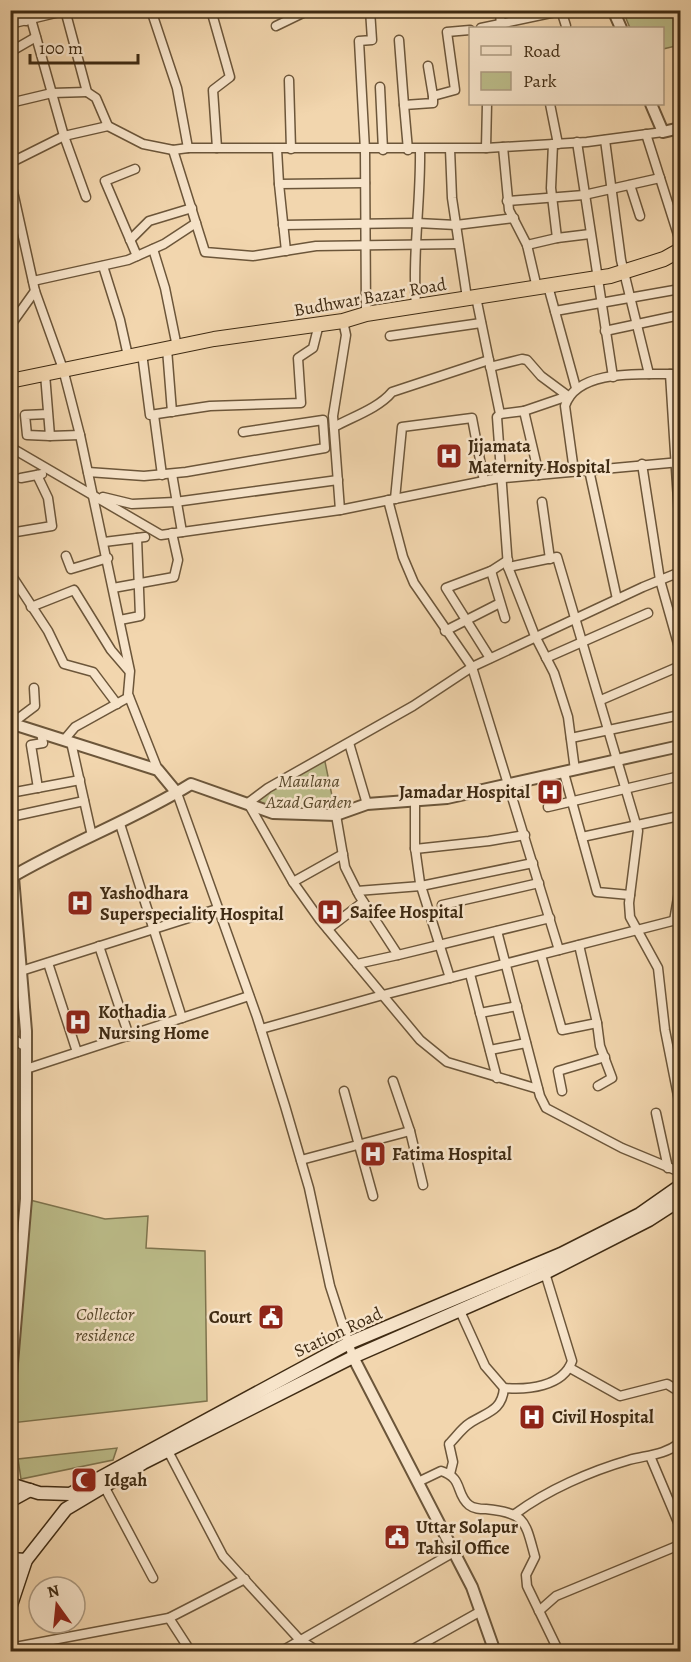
<svg xmlns="http://www.w3.org/2000/svg" width="691" height="1662" font-family="Alegreya,serif">
<rect width="100%" height="100%" fill="#f2d6ae"/>
<filter id="stains"><feTurbulence type="fractalNoise" baseFrequency=".00333" numOctaves="4"/><feColorMatrix values="0 0 0 0 .2 0 0 0 0 .09 0 0 0 0 .02 0 0 0 .5 -.17"/></filter>
<radialGradient id="worn" r=".72"><stop offset=".6" stop-color="#630" stop-opacity="0"/><stop offset="1" stop-color="#630" stop-opacity=".3"/></radialGradient>
<g fill="#bcbd8a" stroke="#7e744e" stroke-width="1.5">
<polygon points="623,11 680,11 680,45 663,49 662,28 630,28"/>
<polygon points="324,757 336,815 273,813 248,803"/>
<polygon points="26,1199 105,1219 148,1216 146,1248 205,1251 207,1401 11,1423"/>
<polygon points="117,1448 113,1460 21,1479 18,1459"/>
</g>
<g fill="none" stroke-linecap="round" stroke-linejoin="round">
<g stroke="#6c563a" stroke-width="11">
<g id="minor">
<polyline points="24,10 26,21"/>
<polyline points="65,10 87,92 96,98 108,126 143,144 173,150 188,148"/>
<polyline points="151,10 177,88 188,148 486,148 587,142 663,132"/>
<polyline points="211,10 230,77 213,90 217,148"/>
<polyline points="500,10 501,28"/>
<polyline points="561,10 566,26"/>
<polyline points="31,19 64,136 86,197"/>
<polyline points="10,24 68,10"/>
<polyline points="276,26 309,10"/>
<polyline points="481,28 565,10"/>
<polyline points="399,40 404,105 433,103 433,96"/>
<polyline points="10,52 36,37"/>
<polyline points="428,66 433,96 455,90 447,32 470,30"/>
<polyline points="289,80 291,149"/>
<polyline points="380,87 383,150"/>
<polyline points="10,103 52,93 87,92"/>
<polyline points="550,104 558,144"/>
<polyline points="404,105 408,150"/>
<polyline points="646,134 680,241"/>
<polyline points="605,140 621,260 649,374"/>
<polyline points="577,142 613,377"/>
<polyline points="553,144 551,188 557,238"/>
<polyline points="503,147 509,210 527,245 537,288"/>
<polyline points="486,148 487,104"/>
<polyline points="277,149 279,184"/>
<polyline points="450,149 452,198 467,298"/>
<polyline points="173,150 205,252 253,256 316,246 458,244"/>
<polyline points="10,163 64,136 108,126"/>
<polyline points="135,169 105,181 137,256"/>
<polyline points="10,178 35,291 63,369 80,435 130,671 128,694 158,770"/>
<polyline points="630,185 640,216"/>
<polyline points="507,201 584,195 660,178"/>
<polyline points="283,225 417,223 456,225 514,218"/>
<polyline points="130,240 149,221 192,208"/>
<polyline points="527,245 557,238 590,234"/>
<polyline points="153,249 165,288 177,347"/>
<polyline points="286,251 279,184 365,183"/>
<polyline points="103,266 120,320 128,356"/>
<polyline points="33,281 128,260 164,244 196,223"/>
<polyline points="548,286 576,388"/>
<polyline points="476,297 500,414 497,417 508,567 557,557 638,831 629,903 630,917 658,968 665,1030 680,1106"/>
<path d="M416 306C412 254 421 202 420 149"/>
<polyline points="555,311 680,289"/>
<polyline points="366,314 365,150 359,41 372,40 370,10"/>
<polyline points="10,326 35,291"/>
<polyline points="605,331 680,315"/>
<polyline points="390,336 481,323"/>
<polyline points="167,349 172,412"/>
<polyline points="142,353 150,415 210,406 301,403 298,358 313,348 319,324"/>
<polyline points="490,367 522,359 527,360 541,376 568,396 524,411"/>
<polyline points="45,374 50,436 27,435 25,415 48,414"/>
<polyline points="670,374 680,532"/>
<polyline points="500,414 524,411 539,475"/>
<polyline points="154,415 162,475"/>
<path d="M334 427C352 417 379 408 392 392L489 360"/>
<polyline points="50,436 80,435"/>
<polyline points="10,447 161,535 340,510 494,479 680,462"/>
<polyline points="642,464 660,580 680,651"/>
<polyline points="589,470 617,599"/>
<path d="M574 471 565 406C577 367 647 375 680 374"/>
<polyline points="88,472 144,476 186,472 325,448 323,420 243,432"/>
<polyline points="172,474 182,532"/>
<polyline points="21,478 42,474"/>
<polyline points="103,497 132,504 175,502 338,480"/>
<polyline points="395,499 402,427 472,418 484,481"/>
<polyline points="388,500 403,557 414,583 472,667 559,950"/>
<polyline points="542,502 550,559"/>
<polyline points="340,510 333,416 346,335 343,321"/>
<polyline points="10,533 52,526 48,498 37,475"/>
<polyline points="104,542 145,537"/>
<polyline points="66,556 71,569 108,558"/>
<polyline points="508,567 535,636 554,673 568,717 575,770"/>
<polyline points="491,571 505,618"/>
<polyline points="10,573 48,631 64,664 93,672 117,704"/>
<polyline points="113,588 174,577 178,560 172,533"/>
<polyline points="31,607 74,590 111,650 129,671"/>
<polyline points="120,620 140,616 137,538"/>
<polyline points="445,631 500,603"/>
<polyline points="490,658 446,588 491,571 508,560"/>
<polyline points="546,658 648,613"/>
<polyline points="601,700 680,666"/>
<polyline points="11,724 35,706 34,688"/>
<polyline points="571,738 680,715"/>
<polyline points="64,740 75,727 129,697"/>
<polyline points="71,742 92,836"/>
<polyline points="349,743 367,804"/>
<polyline points="564,773 597,892 630,895"/>
<polyline points="38,788 31,745 43,743 41,733"/>
<polyline points="10,793 80,780"/>
<polyline points="177,793 257,1017 285,1106 309,1188 330,1286 353,1357"/>
<polyline points="415,799 415,847 420,883 450,978"/>
<polyline points="548,807 680,776"/>
<polyline points="336,815 345,867 359,895 398,955 357,964"/>
<polyline points="10,817 84,801"/>
<polyline points="120,824 182,1018"/>
<polyline points="582,837 679,816"/>
<polyline points="415,849 489,841 525,835"/>
<polyline points="293,882 343,854"/>
<polyline points="357,891 421,886 533,863"/>
<polyline points="442,905 539,883"/>
<polyline points="674,921 680,886"/>
<polyline points="328,929 363,902"/>
<polyline points="497,931 540,1096 546,1108 622,1148 680,1172"/>
<polyline points="99,946 129,1036"/>
<polyline points="398,955 550,918"/>
<polyline points="541,955 562,1030 597,1023 579,945"/>
<polyline points="48,963 77,1052"/>
<polyline points="21,971 217,909"/>
<polyline points="470,974 497,1078"/>
<polyline points="480,1013 517,1006"/>
<polyline points="597,1023 600,1046 612,1078 598,1086"/>
<polyline points="261,1029 383,995 680,919"/>
<polyline points="10,1037 26,1047"/>
<polyline points="490,1050 526,1043"/>
<polyline points="26,1069 249,996"/>
<polyline points="393,1081 410,1131 423,1185"/>
<polyline points="538,1089 447,1062 420,1040 320,920 293,882 248,803 268,788 413,706 472,667 643,587 680,572"/>
<polyline points="344,1091 373,1196"/>
<polyline points="562,1091 558,1071 605,1057"/>
<polyline points="656,1113 668,1168"/>
<polyline points="301,1160 410,1131"/>
<path d="M460 1311 485 1366 504 1388C527 1390 563 1387 572 1361L545 1273"/>
<polyline points="570,1368 620,1396 667,1384 680,1392"/>
<polyline points="168,1451 223,1556 299,1639 319,1652"/>
<polyline points="650,1456 680,1527"/>
<path d="M450 1474 453 1462 449 1444C456 1437 462 1428 470 1423 487 1412 502 1411 504 1388"/>
<path d="M418 1482 441 1471C464 1478 455 1494 469 1505 474 1509 480 1509 486 1509 526 1513 525 1521 535 1557L526 1575 527 1586 559 1652"/>
<polyline points="104,1486 153,1578"/>
<path d="M515 1514C547 1490 591 1471 629 1460 648 1455 664 1455 680 1443"/>
<polyline points="539,1611 556,1596 677,1546 680,1542"/>
<polyline points="169,1618 191,1652"/>
<polyline points="10,1648 169,1618 245,1579"/>
<polyline points="280,1652 454,1552"/>
<polyline points="408,1652 481,1611"/>
</g>
</g>
<g stroke="#6c563a" stroke-width="14">
<g id="tertiary">
<polyline points="613,10 621,28"/>
<polyline points="651,104 663,132 680,128"/>
<polyline points="10,723 158,770 177,793"/>
<path d="M10 878C69 843 133 820 191 784L273 813 336 815 367 804 447 798 680 746"/>
<polyline points="353,1357 472,1587 495,1652"/>
<polyline points="10,1387 26,1199 26,1031 13,877"/>
</g>
</g>
<g stroke="#3f2b13" stroke-width="15">
<g id="secondary">
<polyline points="10,1484 39,1493 70,1494 349,1343 561,1254 640,1214 680,1186"/>
<polyline points="10,1501 30,1490"/>
<polyline points="10,1559 26,1560"/>
<polyline points="10,1608 26,1560 66,1509 143,1463 353,1357 545,1273 649,1220 680,1200"/>
</g>
</g>
<g stroke="#3f2b13" stroke-width="16">
<polyline id="trunk" points="10,381 214,339 343,321 366,314 610,276 664,259 680,250"/>
</g>
<use href="#minor" stroke="#f7e4ca" stroke-width="8"/>
<use href="#tertiary" stroke="#f7e4ca" stroke-width="10"/>
<use href="#secondary" stroke="#f7e4ca" stroke-width="12"/>
<use href="#trunk" stroke="#f2d6ae" stroke-width="14"/>
</g>
<defs>
<g id="hospital-square" transform="scale(1.35)"><rect x="-9" y="-9" width="18" height="18" rx="4" fill="#8f2418" stroke="#f7e4ca"/><path d="M-5-5h3v3.5h4V-5h3V5h-3V1.5h-4V5h-3Z" fill="#fff"/></g>
<g id="civic-square" transform="scale(1.35)"><rect x="-9" y="-9" width="18" height="18" rx="4" fill="#8f2418" stroke="#f7e4ca"/><path d="M-.6-6.5H3V-4.5H.6V-3L4-1V1h2V6H-6V1h2V-1L-.6-3ZM-1.2 2.5V6h2.4V2.5Z" fill="#fff"/></g>
<g id="mosque-square" transform="scale(1.35)"><rect x="-9" y="-9" width="18" height="18" rx="4" fill="#8f2418" stroke="#f7e4ca"/><path d="M3.5-4.9A6 6 0 1 0 3.5 4.9A5 5 0 1 1 3.5-4.9Z" fill="#fff"/></g>
</defs>
<g fill-rule="evenodd">
<use href="#hospital-square" x="449" y="456"/>
<use href="#hospital-square" x="550" y="792"/>
<use href="#hospital-square" x="80" y="903"/>
<use href="#hospital-square" x="330" y="912"/>
<use href="#hospital-square" x="78" y="1022"/>
<use href="#hospital-square" x="373" y="1154"/>
<use href="#civic-square" x="271" y="1317"/>
<use href="#hospital-square" x="532" y="1417"/>
<use href="#mosque-square" x="84" y="1480"/>
<use href="#civic-square" x="397" y="1537"/>
</g>
<g text-anchor="middle" stroke-width="5" stroke-linejoin="round" paint-order="stroke">
<g font-size="18" fill="#3f2b13" stroke="#f7e4ca">
<text transform="translate(370 297) rotate(-10)" y="6">Budhwar Bazar Road</text>
<text transform="translate(338 1332) rotate(-25)" y="6">Station Road</text>
</g>
<g font-size="18" font-weight="bold" fill="#3f2b13" stroke="#f7e4ca" text-anchor="start">
<text x="468" y="452">Jijamata<tspan x="468" dy="21">Maternity Hospital</tspan></text>
<text x="530" y="798" text-anchor="end">Jamadar Hospital</text>
<text x="100" y="899">Yashodhara<tspan x="100" dy="21">Superspeciality Hospital</tspan></text>
<text x="350" y="918">Saifee Hospital</text>
<text x="98" y="1018">Kothadia<tspan x="98" dy="21">Nursing Home</tspan></text>
<text x="392" y="1160">Fatima Hospital</text>
<text x="252" y="1323" text-anchor="end">Court</text>
<text x="552" y="1423">Civil Hospital</text>
<text x="104" y="1486">Idgah</text>
<text x="416" y="1533">Uttar Solapur<tspan x="416" dy="21">Tahsil Office</tspan></text>
</g>
<g font-size="18" font-style="italic" fill="#58482b" stroke="#f7e4ca">
<text x="309" y="787">Maulana<tspan x="309" dy="21">Azad Garden</tspan></text>
<text x="105" y="1320">Collector<tspan x="105" dy="21">residence</tspan></text>
</g>
</g>
<rect width="691" height="1662" fill="none" stroke="#f2d6ae" stroke-width="36"/>
<rect x="12" y="12" width="667" height="1638" fill="none" stroke="#3f2b13" stroke-width="3"/>
<rect x="18" y="18" width="655" height="1626" fill="none" stroke="#3f2b13" stroke-width="1.5"/>
<rect x="469" y="27" width="195" height="78" fill="#f7e4ca" stroke="#ad9a81" stroke-width="1.5"/>
<rect x="481" y="46" width="30" height="9" fill="#f7e4ca" stroke="#ad9a81" stroke-width="1.5"/>
<text x="523" y="57" font-size="18" fill="#3f2b13">Road</text>
<rect x="481" y="72" width="30" height="18" fill="#bcbd8a" stroke="#ad9a81" stroke-width="1.5"/>
<text x="523" y="87" font-size="18" fill="#3f2b13">Park</text>
<g transform="translate(57 1605) rotate(345)"><circle r="28" fill="#f7e4ca" stroke="#ad9a81" stroke-width="1.5"/>
<path d="M0-4.5L10 22L0 15L-10 22Z" fill="#8f2418"/>
<text y="-9" font-size="16" font-weight="bold" text-anchor="middle" fill="#3f2b13">N</text>
</g>
<path d="M30 54v9h108v-9" fill="none" stroke="#3f2b13" stroke-width="3"/>
<text x="39" y="54" font-size="18" fill="#3f2b13" stroke="#f7e4ca" stroke-width="4.5" paint-order="stroke">100 m</text>
<rect width="100%" height="100%" filter="url(#stains)"/>
<rect width="100%" height="100%" fill="url(#worn)"/>
</svg>
